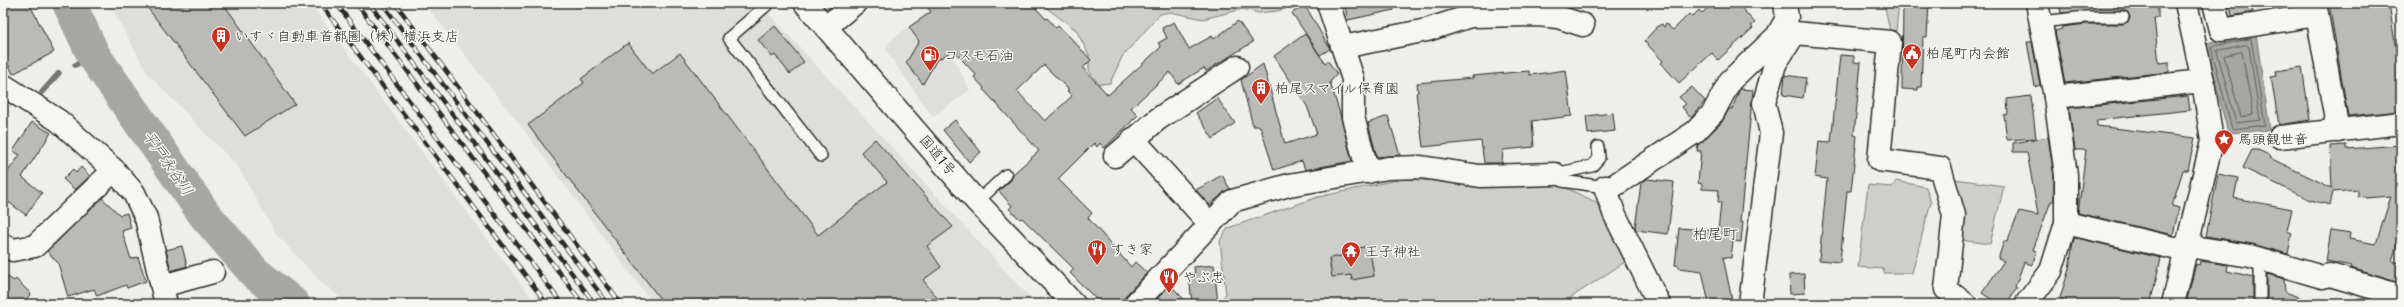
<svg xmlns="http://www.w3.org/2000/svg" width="2404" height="307" font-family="'Shantell Sans','Klee One',sans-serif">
<rect width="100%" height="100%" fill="#eeeeea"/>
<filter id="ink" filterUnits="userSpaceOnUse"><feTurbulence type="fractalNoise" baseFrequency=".025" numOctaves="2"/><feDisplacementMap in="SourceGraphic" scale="8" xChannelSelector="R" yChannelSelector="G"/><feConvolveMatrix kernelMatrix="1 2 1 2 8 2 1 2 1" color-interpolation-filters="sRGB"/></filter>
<g filter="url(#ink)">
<g fill="#dededb">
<polygon points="109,3 310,3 536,304 348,304 320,281 276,234 238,167 148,74"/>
<polygon points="424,3 759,3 1036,304 653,304 520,125"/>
<polygon points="929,11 956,51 951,54 970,90 933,117 886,51 890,41"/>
</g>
<g fill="#cececa" stroke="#7c7c7a">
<polygon points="1040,3 1290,3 1285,9 1277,11 1259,13 1243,9 1203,19 1170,12 1160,14 1122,57 1110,83 1099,84 1089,71 1089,55 1076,30"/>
<polygon points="1884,3 1899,3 1896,31 1890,31"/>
<polygon points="1401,179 1480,183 1553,182 1596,202 1628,260 1561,304 1216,304 1226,294 1220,241 1228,228 1318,197"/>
<polygon points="1955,179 2004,186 1990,244 1960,240 1963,204"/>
<polygon points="1896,181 1926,187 1931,202 1912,273 1884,273 1883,269 1858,267 1868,185 1892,187"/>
</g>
<polygon fill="#a6a6a3" stroke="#757573" points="2256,34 2270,130 2228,133 2205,43"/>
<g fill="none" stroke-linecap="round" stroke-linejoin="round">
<g stroke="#5c5c5b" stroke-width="1">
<polygon points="2251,39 2265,125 2232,129 2211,47"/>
<polygon points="2246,45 2249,47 2260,120 2236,123 2217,51"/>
<polygon points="2242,52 2253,115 2241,117 2224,56"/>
</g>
<g stroke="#757573" stroke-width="5.5">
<polyline points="75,65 94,56"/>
<polyline points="42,92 59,73"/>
</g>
<polyline stroke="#a6a6a3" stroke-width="34" points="69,3 94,56 205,215 255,273 293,304"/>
</g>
<g fill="#babab7" stroke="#2b2b2b" fill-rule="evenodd">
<polygon points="3,3 29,3 54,52 13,74 3,54"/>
<polygon points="144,3 223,3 295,104 245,136"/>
<path d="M924 3H1031L1046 19 1047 18 1056 28 1058 26 1068 35 1091 60 1083 68 1108 95 1161 47 1158 43 1167 38 1162 28 1174 22 1189 49 1212 36 1214 39 1238 21 1253 42 1206 71 1204 68 1178 84 1170 72 1131 108 1138 115 1119 134 1104 148 1100 143 1097 147 1094 143 1058 179 1092 213 1088 218 1131 267 1135 262 1147 273 1126 295 1123 304H1101L1070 273 1074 269 1022 218 1020 219 1009 209 1012 206 999 191 1011 180 1013 174 1039 151 983 89 984 88 974 77 976 75 953 50 936 61 923 84 906 63 919 41 909 27 931 12ZM1044 65 1069 90 1067 91 1072 96 1045 121 1017 91Z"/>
<polygon points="1344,3 1393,3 1394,10 1348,20"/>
<polygon points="1713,3 1737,3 1755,23 1751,26 1753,28 1718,60 1712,53 1679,83 1661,63 1663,61 1644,41 1658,26 1662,24 1664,27 1666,24 1673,30 1689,14 1692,17 1699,10 1702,13"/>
<polygon points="1903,3 1929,4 1927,37 1923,37 1921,87 1918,87 1918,90 1902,89"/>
<polygon points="2059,3 2158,3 2158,18 2154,18 2159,63 2169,62 2169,72 2065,83 2055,31 2062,29 2062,27 2086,24 2123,24 2129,21 2130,17 2127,11 2123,10 2061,13"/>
<polygon points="2230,3 2251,3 2253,12 2232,16"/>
<polygon points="2329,3 2389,3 2397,57 2399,57 2401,70 2401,111 2348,116"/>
<polygon points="1305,5 1330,49 1320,55 1292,13"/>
<polygon points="775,26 804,62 790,74 775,55 772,57 758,40"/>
<polygon points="1305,34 1325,63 1328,61 1337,74 1330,82 1340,114 1352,161 1305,170 1302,161 1274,170 1260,126 1253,126 1241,80 1263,64 1285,144 1317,134 1307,106 1274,56"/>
<polygon points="2027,42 2032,42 2040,85 2035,87"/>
<polygon points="628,43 652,74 680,53 818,235 887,182 861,152 875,139 953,227 927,246 941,267 923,280 942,304 664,304 528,125 584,83 581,79"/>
<polygon points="1840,55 1854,56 1854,62 1861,63 1854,135 1857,136 1851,191 1847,191 1840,262 1819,260 1827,179 1815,177 1819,141 1831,142"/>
<polygon points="2302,67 2310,120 2279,125 2271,77 2277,76 2276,71"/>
<polygon points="1566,70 1572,116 1532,121 1534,147 1503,150 1502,163 1484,163 1481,141 1423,147 1416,93 1418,92 1417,83 1473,78 1472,76 1494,74 1529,71 1530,75"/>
<polygon points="1785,75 1806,78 1803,98 1783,95"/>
<polygon points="1692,87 1705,101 1691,118 1682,107 1686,104 1679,97"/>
<polygon points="1740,89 1753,90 1740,222 1743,222 1741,242 1733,241 1731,258 1723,257 1732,300 1709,304 1702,271 1679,268 1679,266 1675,265 1679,228 1718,231 1721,202 1718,202 1719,190 1702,189 1702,184 1698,183 1701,151 1697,151 1698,145 1722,122 1729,109 1732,109"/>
<polygon points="2031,96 2036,138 2007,140 2004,115 2008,114 2007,99"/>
<polygon points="2188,96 2190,110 2097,120 2097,126 2195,138 2188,170 2183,170 2172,206 2179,208 2173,235 2078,213 2086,150 2075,150 2069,108"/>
<polygon points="1217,98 1235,123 1213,139 1196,113"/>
<polygon points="1613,113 1615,131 1588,134 1586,116"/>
<polygon points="1388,116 1400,155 1377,157 1368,123"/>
<polygon points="955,120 981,152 969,162 943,130"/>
<polygon points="32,122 51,133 22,177 42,193 26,215 3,198 3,178 20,155 13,151"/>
<polygon points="2048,137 2054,176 2054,201 2051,201 2033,250 2037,251 2032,265 2024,262 2015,287 2017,288 2006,304 1998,304 1982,293 2004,261 1998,259 2004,241 2007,242 2019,211 2038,215 2027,152 2013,152 2013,143"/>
<polygon points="2346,145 2346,149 2401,145 2401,231 2392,261 2400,263 2396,282 2351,268 2352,266 2326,261 2331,230 2350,233 2349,239 2376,244 2391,196 2365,198 2365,196 2358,197 2358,190 2333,192 2330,205 2310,200 2243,168 2252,150 2258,150 2271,156 2270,158 2332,188 2330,146"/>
<polygon points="81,167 90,176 75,190 63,179 73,169 76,173"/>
<polygon points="2218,174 2238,178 2234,198 2292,209 2287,231 2292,233 2288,254 2252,244 2206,236"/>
<polygon points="1222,175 1230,189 1209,205 1196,190"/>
<polygon points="1647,179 1674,182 1668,234 1636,230 1635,228 1641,183"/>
<polygon points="102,198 120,215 127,213 131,228 122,231 131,259 138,257 146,281 127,288 126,285 97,296 94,289 68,297 58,263 47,251"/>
<polygon points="2077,238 2161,258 2150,304 2065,304 2066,300 2060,298 2069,269 2073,242 2074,239"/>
<polygon points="182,246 187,266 171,271 166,250"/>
<polygon points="1369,246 1374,276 1352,280 1351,275 1332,277 1329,258 1347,255 1347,250"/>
<polygon points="2200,261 2228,265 2227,271 2253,277 2253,304 2186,304 2196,264 2199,265"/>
<polygon points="1214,265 1218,304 1192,304 1189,274 1195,273 1194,267"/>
<polygon points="3,274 14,281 16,279 31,294 21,304 3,304"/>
<polygon points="1804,274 1805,293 1790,294 1789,275"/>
<polygon points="2267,274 2284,279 2285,292 2314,302 2313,304 2267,304"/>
<polygon points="1170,285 1189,304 1152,304"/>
</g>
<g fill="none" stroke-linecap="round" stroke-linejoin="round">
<g stroke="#2b2b2b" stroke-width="14">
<g id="service">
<polyline points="769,3 729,38 821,156"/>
<polyline points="2041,22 2086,17 2123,17"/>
<polyline points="1555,174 1592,166 1599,158 1598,147"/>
<polyline points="1555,174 1562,181 1605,187"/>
<polyline points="977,202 1006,175"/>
<polyline points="2260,304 2260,259"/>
</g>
</g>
<g stroke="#2b2b2b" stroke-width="25">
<g id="minor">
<polyline points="1328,3 1353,79 1353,117 1368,172"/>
<polyline points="2214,3 2221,30 2317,15"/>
<polyline points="2315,3 2338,131"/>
<polyline points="1343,47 1427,30 1470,16 1538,15 1558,17 1583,25"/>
<polyline points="3,85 59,121 114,170 134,193 146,218 166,304"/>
<polyline points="2055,97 2203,81"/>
<polyline points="2280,137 2401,123"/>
<polyline points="1133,139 1210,224"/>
<polyline points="1115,156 1158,119 1237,67"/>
<polyline points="2066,223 2187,251"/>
<polyline points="3,245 13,250 35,246 114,170"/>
<polyline points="2188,246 2250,256 2322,277 2330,275 2391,293"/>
<polyline points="162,286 213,272"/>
<polyline points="1135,304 1232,201 1289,185 1388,168 1421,167 1480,176 1555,174"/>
<polyline points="1659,304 1614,213 1605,187 1612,187 1695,132 1713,113 1730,81 1777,36 1787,18 1785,3"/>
<polyline points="1750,304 1771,133 1764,103 1775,64 1795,33 1890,42 1879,160 1940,168 1954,215 1946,289 1965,304"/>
<polyline points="2026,304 2051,271 2066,223 2066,175 2055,97 2037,3"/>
<polyline points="2173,304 2212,141 2203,81 2186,3"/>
</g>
</g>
<g stroke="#2b2b2b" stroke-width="25">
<polyline id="tertiary" points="826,27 855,3"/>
</g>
<g stroke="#2b2b2b" stroke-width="25">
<polyline id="trunk" points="805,3 977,202 1074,304"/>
</g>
<use href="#service" stroke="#f6f6f2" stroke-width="11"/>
<use href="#minor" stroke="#f6f6f2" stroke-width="22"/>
<use href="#tertiary" stroke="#f6f6f2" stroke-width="22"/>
<use href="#trunk" stroke="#f6f6f2" stroke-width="22"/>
<g stroke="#2b2b2b" stroke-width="4.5">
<g id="rail">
<polyline points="320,3 547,304"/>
<polyline points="336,3 562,304"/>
<polyline points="356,3 583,304"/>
<polyline points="369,3 595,304"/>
<polyline points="382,3 608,304"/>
<polyline points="395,3 621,304"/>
</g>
</g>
<use href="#rail" stroke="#f6f6f2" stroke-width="3" stroke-dasharray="9" stroke-linecap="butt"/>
</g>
</g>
<defs>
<g id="building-pin" transform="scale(1)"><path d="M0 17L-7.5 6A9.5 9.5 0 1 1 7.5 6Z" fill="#c8321e" stroke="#f6f6f2"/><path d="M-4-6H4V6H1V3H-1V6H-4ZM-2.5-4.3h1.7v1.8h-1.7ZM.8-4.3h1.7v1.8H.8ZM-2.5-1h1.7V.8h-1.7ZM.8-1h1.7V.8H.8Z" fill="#fff"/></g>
<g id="civic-pin" transform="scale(1)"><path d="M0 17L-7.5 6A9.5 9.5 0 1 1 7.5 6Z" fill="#c8321e" stroke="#f6f6f2"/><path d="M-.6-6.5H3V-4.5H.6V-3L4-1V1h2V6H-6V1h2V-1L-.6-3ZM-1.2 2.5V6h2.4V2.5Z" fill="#fff"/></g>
<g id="fuel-pin" transform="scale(1)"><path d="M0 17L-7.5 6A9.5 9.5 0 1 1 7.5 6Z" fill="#c8321e" stroke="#f6f6f2"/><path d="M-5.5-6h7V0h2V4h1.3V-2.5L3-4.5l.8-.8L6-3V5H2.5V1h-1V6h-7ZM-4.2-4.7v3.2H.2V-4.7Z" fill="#fff"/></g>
<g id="sight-pin" transform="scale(1)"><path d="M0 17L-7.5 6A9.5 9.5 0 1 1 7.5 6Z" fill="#c8321e" stroke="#f6f6f2"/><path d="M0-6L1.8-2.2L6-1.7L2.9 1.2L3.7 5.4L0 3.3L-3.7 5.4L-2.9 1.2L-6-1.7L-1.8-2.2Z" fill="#fff"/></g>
<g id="restaurant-pin" transform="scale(1)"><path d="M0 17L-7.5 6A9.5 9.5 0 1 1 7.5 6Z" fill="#c8321e" stroke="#f6f6f2"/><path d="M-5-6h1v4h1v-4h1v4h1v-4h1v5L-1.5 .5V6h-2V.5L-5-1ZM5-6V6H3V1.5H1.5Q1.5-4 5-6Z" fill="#fff"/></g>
<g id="temple-pin" transform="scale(1)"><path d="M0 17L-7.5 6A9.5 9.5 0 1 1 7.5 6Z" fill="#c8321e" stroke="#f6f6f2"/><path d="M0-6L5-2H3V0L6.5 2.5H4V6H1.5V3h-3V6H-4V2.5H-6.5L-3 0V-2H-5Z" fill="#fff"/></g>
</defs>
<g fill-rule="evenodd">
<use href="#building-pin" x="221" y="36"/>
<use href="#civic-pin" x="1912" y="53"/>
<use href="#fuel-pin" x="930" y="55"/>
<use href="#building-pin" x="1261" y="88"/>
<use href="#sight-pin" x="2224" y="139"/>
<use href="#restaurant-pin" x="1097" y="249"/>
<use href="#temple-pin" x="1351" y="251"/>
<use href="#restaurant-pin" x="1169" y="277"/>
</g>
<g text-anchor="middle" stroke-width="3" stroke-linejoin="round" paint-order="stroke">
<g font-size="14" fill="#2b2b2b" stroke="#f6f6f2" text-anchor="start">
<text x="235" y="41">いすゞ自動車首都圏（株）横浜支店</text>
<text x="1926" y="58">柏尾町内会館</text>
<text x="944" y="60">コスモ石油</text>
<text x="1275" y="93">柏尾スマイル保育園</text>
<text x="2238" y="144">馬頭観世音</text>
<text x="1111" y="254">すき家</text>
<text x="1365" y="256">王子神社</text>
<text x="1183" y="282">やぶ忠</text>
</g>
<g font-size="14" fill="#2b2b2b" stroke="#f6f6f2">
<text transform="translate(938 155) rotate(50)" y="5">国道1号</text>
</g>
<g font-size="15" font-style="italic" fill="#565655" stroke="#f6f6f2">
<text transform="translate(168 163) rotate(55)" y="5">平戸永谷川</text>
</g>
<g font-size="15" fill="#2b2b2b" stroke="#f6f6f2">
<text x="1715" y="239">柏尾町</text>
</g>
</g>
<rect width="2404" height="307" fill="none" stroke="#f6f6f2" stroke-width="16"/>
<rect x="8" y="8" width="2388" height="291" fill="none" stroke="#2b2b2b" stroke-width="1.5" filter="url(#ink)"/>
</svg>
